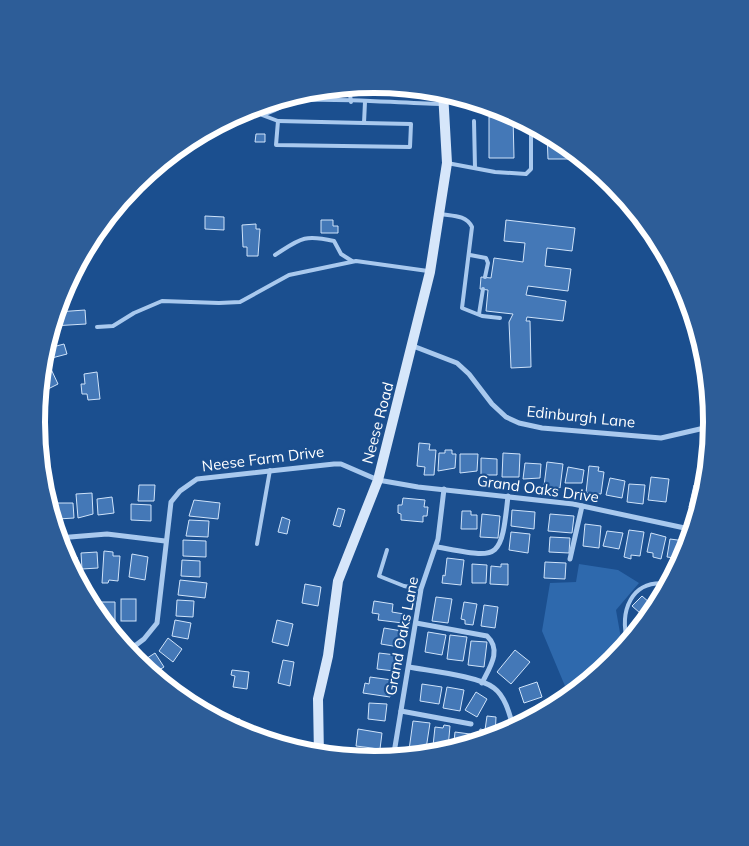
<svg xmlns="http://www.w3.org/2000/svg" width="749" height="846" font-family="Mulish,sans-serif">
<rect width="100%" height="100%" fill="#1b4f8f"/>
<polygon fill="#2e69ad" points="579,564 618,570 639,583 616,610 623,650 613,662 570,698 542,631 550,583 576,582"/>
<g fill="#4478b7" stroke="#cfe3fa">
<polygon points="513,116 514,158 489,158 489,117"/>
<polygon points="256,134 265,134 265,142 255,142"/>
<polygon points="547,134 576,153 576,159 548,159"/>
<polygon points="182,146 184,151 160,164 160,163"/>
<polygon points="205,216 224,217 224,230 205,229"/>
<polygon points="321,220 333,220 333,226 338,226 338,233 321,233"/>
<polygon points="506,220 575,228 572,251 547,248 545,266 571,269 568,291 528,286 526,295 566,301 563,321 527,317 526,321 530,321 531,367 511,368 509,322 513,314 486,311 488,290 480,289 481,277 491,278 494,258 523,262 525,243 504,241"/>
<polygon points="256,224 256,229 260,229 258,256 247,256 247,247 243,247 242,225"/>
<polygon points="85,310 86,324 52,326 57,312"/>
<polygon points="64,344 67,354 48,359 45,349"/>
<polygon points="51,369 58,384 48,389 41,374"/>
<polygon points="97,372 100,399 88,400 87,394 82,394 81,384 85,384 84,374"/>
<polygon points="419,443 430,444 429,450 436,450 434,475 424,475 425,467 417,466"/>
<polygon points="445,450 452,450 452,454 456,454 455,468 438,471 439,453 445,453"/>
<polygon points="503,453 520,454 519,477 502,477"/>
<polygon points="460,454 478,454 477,471 460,473"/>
<polygon points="481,458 497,459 497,475 481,475"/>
<polygon points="547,462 563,464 560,488 544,486"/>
<polygon points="525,463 541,464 540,478 523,479"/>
<polygon points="589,466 599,467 598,471 604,472 601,494 586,493"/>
<polygon points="568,467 584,470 582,483 565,483"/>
<polygon points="651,477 669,479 666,502 648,500"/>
<polygon points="610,478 625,481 622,498 606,495"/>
<polygon points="629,484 645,485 643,504 627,502"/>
<polygon points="139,485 155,485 154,501 138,501"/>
<polygon points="694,485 706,487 700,510 689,507"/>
<polygon points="92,493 93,514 78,518 76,494"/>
<polygon points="112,497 114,513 98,515 97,499"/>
<polygon points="403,498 425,500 424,507 428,507 427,516 423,516 423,522 401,520 401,514 398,513 398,505 402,505"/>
<polygon points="194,500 220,503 218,519 189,516"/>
<polygon points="57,503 73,503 74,518 58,519"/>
<polygon points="131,504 151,505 151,521 131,520"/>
<polygon points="338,508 345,510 340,527 333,525"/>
<polygon points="512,510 535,512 534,529 511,526"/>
<polygon points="462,511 471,511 471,515 477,515 477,529 461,529"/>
<polygon points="482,514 500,516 498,538 480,537"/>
<polygon points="550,514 574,516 572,533 548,531"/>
<polygon points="282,517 290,520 287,534 278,532"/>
<polygon points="189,520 209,521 208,537 186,536"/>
<polygon points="585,524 601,526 599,548 583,546"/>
<polygon points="629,530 644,532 640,556 631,555 631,559 624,557"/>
<polygon points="607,531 623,533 619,549 603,546"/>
<polygon points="511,532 530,534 528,553 509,550"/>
<polygon points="651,533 666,537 661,559 653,557 653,553 647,552"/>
<polygon points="550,537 570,538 569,553 549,552"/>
<polygon points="670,539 685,541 683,559 667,557"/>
<polygon points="183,540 206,541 206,557 183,556"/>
<polygon points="104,551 113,552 113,556 120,556 118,581 109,580 108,583 102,583"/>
<polygon points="97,552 98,568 82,569 81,553"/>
<polygon points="68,554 68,558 77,557 78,578 76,578 63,555"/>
<polygon points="132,554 148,557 145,580 129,577"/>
<polygon points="447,558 464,560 461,585 442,583 443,575 445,576"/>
<polygon points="182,560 200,561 200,577 181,576"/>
<polygon points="545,562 566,563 565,579 544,578"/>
<polygon points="472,564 487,565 486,583 472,583"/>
<polygon points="501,564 508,564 508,585 490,584 491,566 501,567"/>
<polygon points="180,580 207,583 205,598 178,595"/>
<polygon points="305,584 321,587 318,606 302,603"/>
<polygon points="642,596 657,609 648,620 632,606"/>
<polygon points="436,597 452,599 448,623 432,621"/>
<rect x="121" y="599" width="15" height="22"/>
<polygon points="177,600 194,601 193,617 176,616"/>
<polygon points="374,601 393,604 392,612 404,614 403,623 378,620 379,614 372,613"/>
<polygon points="100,602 115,602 115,630 109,630 100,619"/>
<polygon points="464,602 477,604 473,625 465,624 465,620 461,619"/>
<polygon points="484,605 498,607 495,628 481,626"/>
<polygon points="175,620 191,623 188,639 172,636"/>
<polygon points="277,620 293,624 288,646 272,642"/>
<polygon points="384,628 402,631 399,647 381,644"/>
<polygon points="428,632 446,635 442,655 425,652"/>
<polygon points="450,635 467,637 463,661 447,659"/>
<polygon points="168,638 182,649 173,662 159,651"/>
<polygon points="471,641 487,642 484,667 468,665"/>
<polygon points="515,650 530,662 511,684 497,672"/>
<polygon points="155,653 164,667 151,675 141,662"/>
<polygon points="379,653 396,655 394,671 377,669"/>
<polygon points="283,660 294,662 290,686 278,683"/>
<polygon points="232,670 249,672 247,689 233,687 235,676 231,675"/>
<polygon points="370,677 392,680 390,697 363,693 365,683 369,684"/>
<polygon points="537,682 542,697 524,703 519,688"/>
<polygon points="422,684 442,687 439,704 420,701"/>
<polygon points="447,687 464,690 460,711 443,708"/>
<polygon points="476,692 487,699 477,717 465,710"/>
<polygon points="369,703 387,704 385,721 368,719"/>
<polygon points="548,704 550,711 534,720 531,709"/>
<polygon points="221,716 240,719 238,732 220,722"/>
<polygon points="487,716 496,717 495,738 478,743 480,729 485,730"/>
<polygon points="413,721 430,723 426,749 419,748 418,751 409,750"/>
<polygon points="444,725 450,726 448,748 437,750 437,746 433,746 435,727 443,728"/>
<polygon points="358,729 382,733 380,749 356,746"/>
<polygon points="455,732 470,734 469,746 453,751"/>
<polygon points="361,750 379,753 378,761 360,760"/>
</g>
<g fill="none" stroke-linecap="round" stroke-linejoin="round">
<g stroke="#a9c9ee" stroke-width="4">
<polyline points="349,87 351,102"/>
<path d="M248 110C268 123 281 101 301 100 347 98 395 103 442 104"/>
<polyline points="262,115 278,121 364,123 365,102"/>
<polyline points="278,121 276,145 410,147 411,124 364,123"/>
<polyline points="474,121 475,168"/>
<polyline points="447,163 495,172 526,174 531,169 531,131"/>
<path d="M441 214C453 216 466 215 472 227L462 308 482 316 500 318"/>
<path d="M275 255C300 239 303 234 334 241L341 254 352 261"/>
<polyline points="470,255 486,258 488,263 485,277"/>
<polyline points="479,314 483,289"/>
<polyline points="97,327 113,326 134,313 162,301 219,303 240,302 289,275 356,261 428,271"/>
<polyline points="257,544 270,470"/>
<polyline points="387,550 379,576 404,586 421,589"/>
<path d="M628 644C619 612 630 578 670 584"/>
</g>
<g stroke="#a9c9ee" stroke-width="5">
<polyline points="413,346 457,363 469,374 492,404 506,417 519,423 542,428 661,438 713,426"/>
<polyline points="58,538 107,534 165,541"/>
<path d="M437 547C499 558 501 563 508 496"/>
<polyline points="570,559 582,506"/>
<path d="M416 623 487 636C502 650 490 667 482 683"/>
<polyline points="123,647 136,645 144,639 157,623 171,502 180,491 197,479 334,464 341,464 378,480 418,487 573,504 694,530"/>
<path d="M409 667C430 671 479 676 494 688 506 697 510 716 514 730"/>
<polyline points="401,711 471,724"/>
<polyline points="393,759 421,589 438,539 444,489"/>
</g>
<polyline stroke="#d6e6fa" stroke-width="10" points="319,756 318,699 328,656 338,581 378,480 430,272 447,163 443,92"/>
</g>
<g text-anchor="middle" stroke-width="4.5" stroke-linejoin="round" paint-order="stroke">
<g font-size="15" fill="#fff" stroke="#1b4f8f">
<text transform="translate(581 417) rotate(6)" y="5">Edinburgh Lane</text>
<text transform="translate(378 423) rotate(-75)" y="5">Neese Road</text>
<text transform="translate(263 459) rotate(-7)" y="5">Neese Farm Drive</text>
<text transform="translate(538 489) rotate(8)" y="5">Grand Oaks Drive</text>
<text transform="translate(402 636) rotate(-79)" y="5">Grand Oaks Lane</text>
</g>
</g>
<path d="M0 0H749V846H0ZM45 422a329 329 0 1 1 658 0a329 329 0 1 1-658 0Z" fill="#2d5d98" fill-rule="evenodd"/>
<path fill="none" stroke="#fff" stroke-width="6" d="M45 422a329 329 0 1 1 658 0a329 329 0 1 1-658 0Z"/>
</svg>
